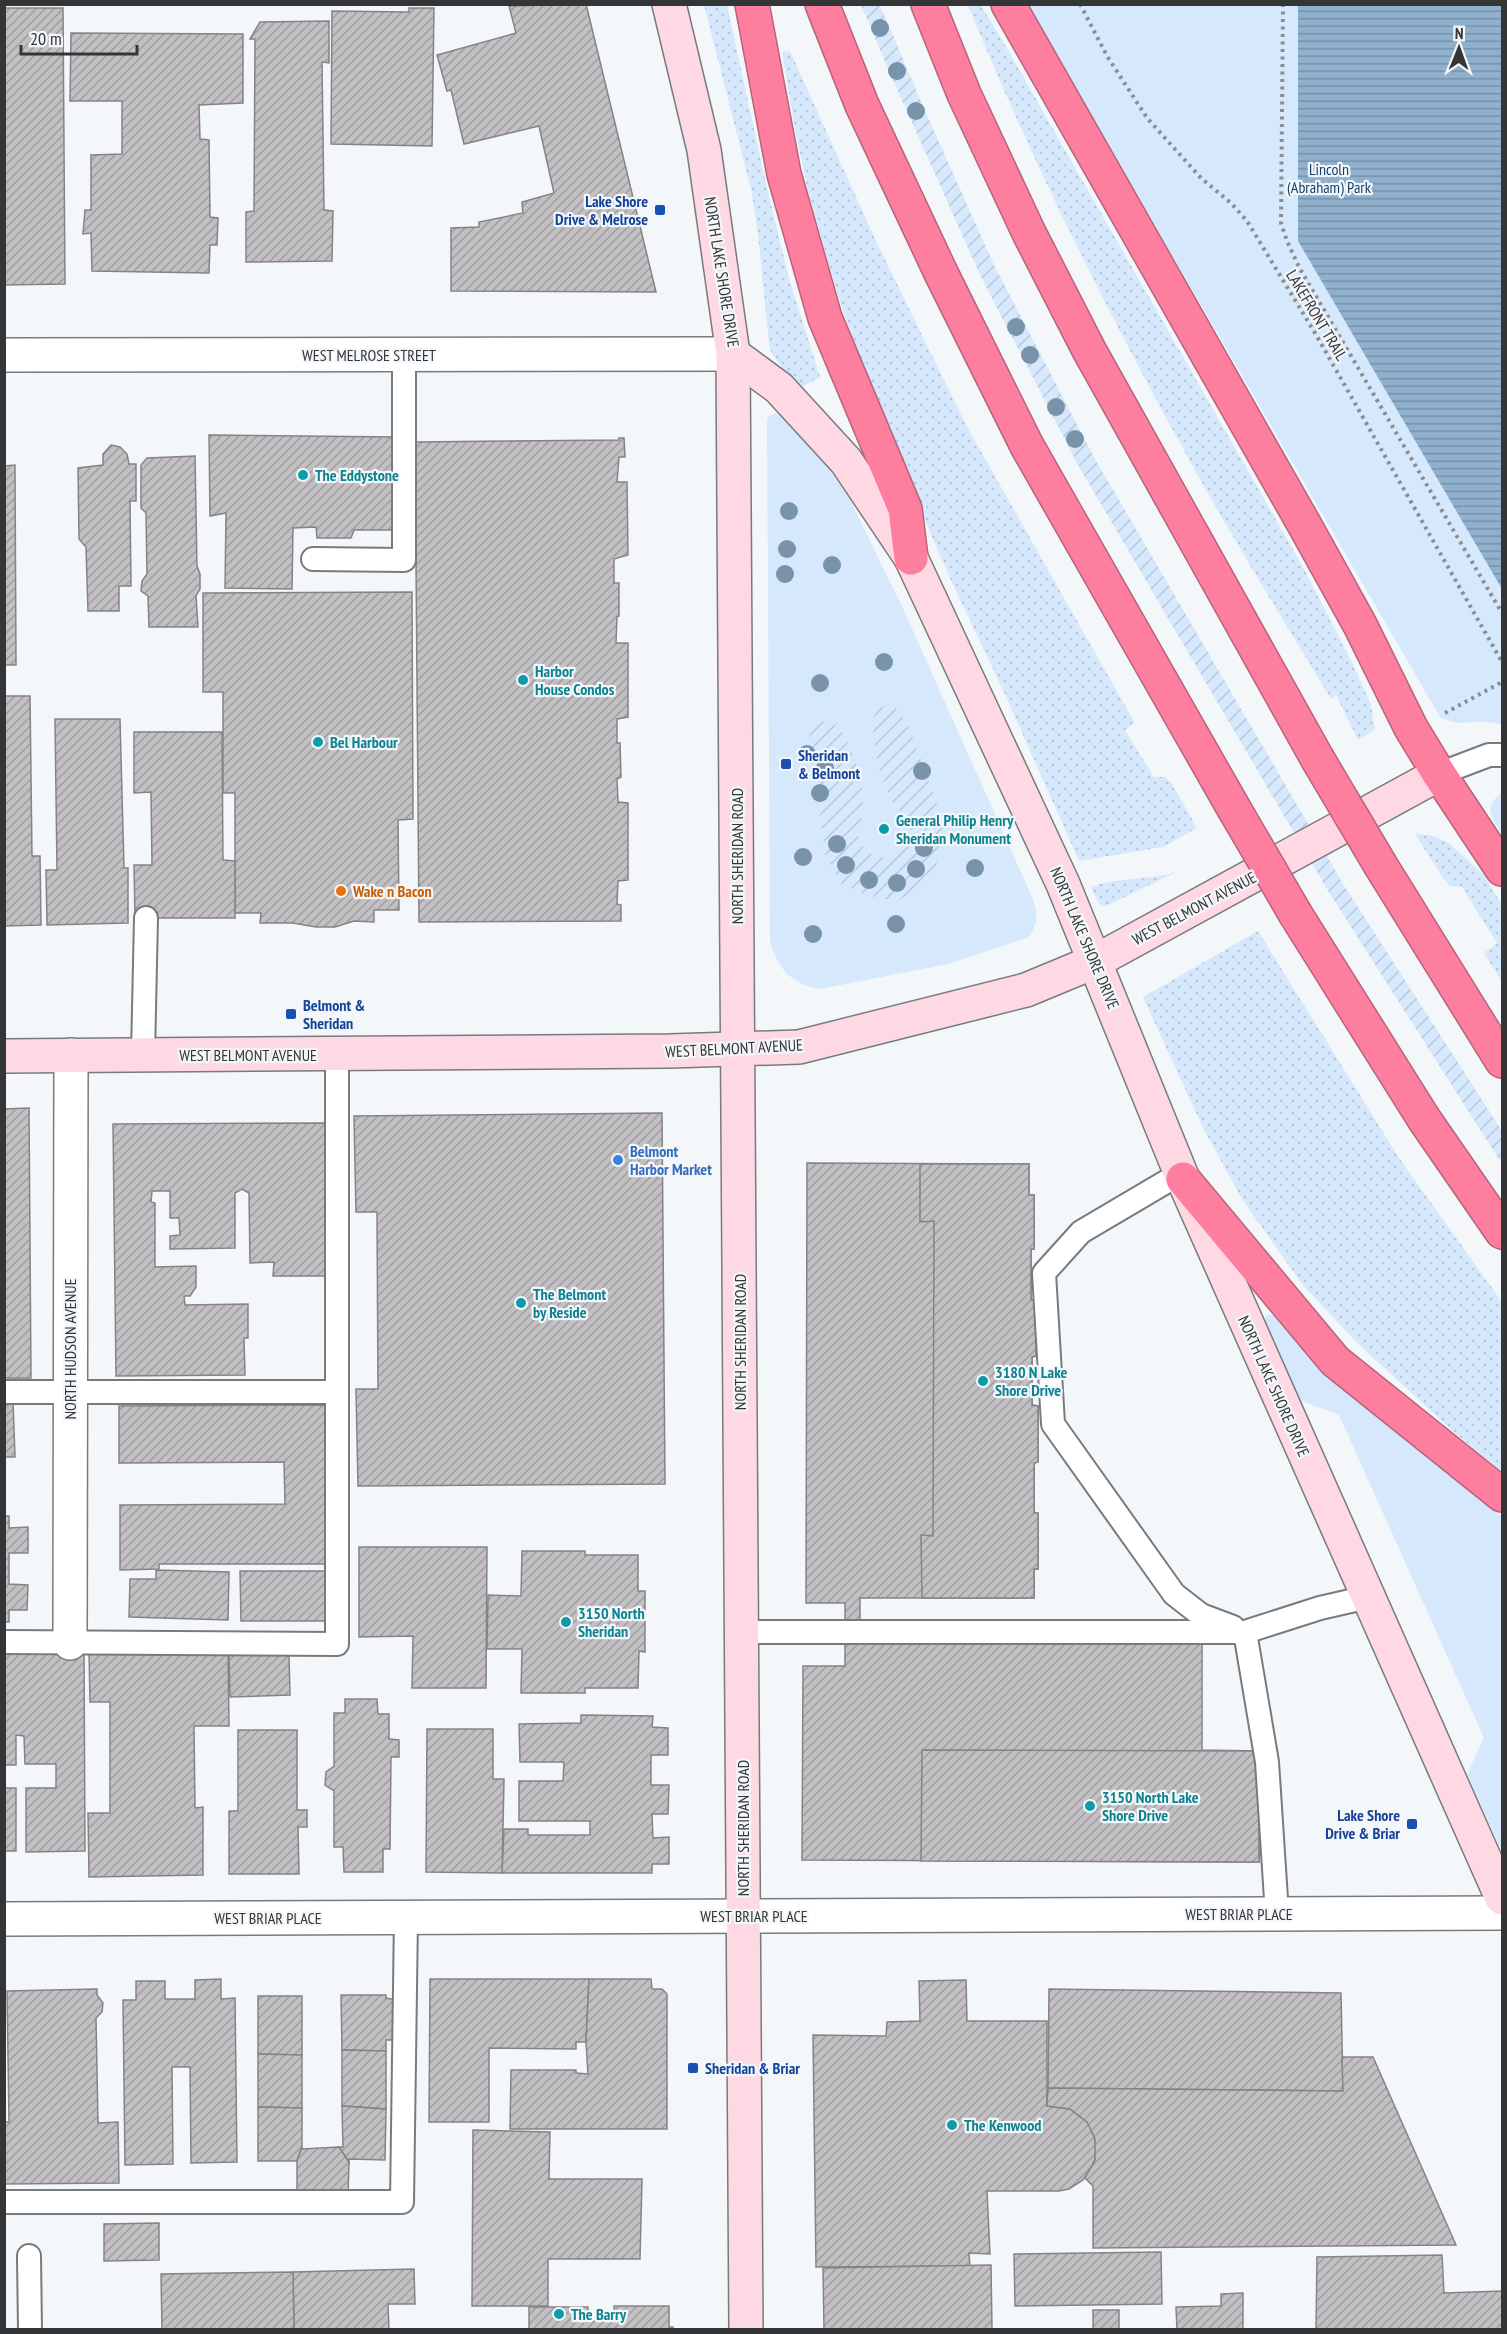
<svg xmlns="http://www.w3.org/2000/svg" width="1507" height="2334" font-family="'PT Sans Narrow',sans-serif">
<defs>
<pattern id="grass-dots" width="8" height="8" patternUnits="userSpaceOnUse" patternTransform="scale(1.5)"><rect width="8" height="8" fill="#d5e8fc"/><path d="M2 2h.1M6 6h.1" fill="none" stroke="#b7c8d9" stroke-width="1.8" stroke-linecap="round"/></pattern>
<pattern id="garden-furrows" width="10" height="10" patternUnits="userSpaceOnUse" patternTransform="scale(1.5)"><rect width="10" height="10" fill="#d5e8fc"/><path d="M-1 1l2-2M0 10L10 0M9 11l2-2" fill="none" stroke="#b7c8d9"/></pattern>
<pattern id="water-rules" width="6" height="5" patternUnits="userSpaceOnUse" patternTransform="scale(1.5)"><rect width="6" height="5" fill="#90b1ce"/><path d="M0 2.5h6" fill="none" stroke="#7691a8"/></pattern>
<pattern id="building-hatch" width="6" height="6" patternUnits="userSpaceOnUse" patternTransform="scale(1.5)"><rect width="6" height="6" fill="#c3c0c3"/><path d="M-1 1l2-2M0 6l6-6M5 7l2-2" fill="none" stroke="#9f9d9f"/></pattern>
</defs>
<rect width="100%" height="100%" fill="#f4f7fa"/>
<g fill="url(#grass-dots)">
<polygon points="704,5 727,5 767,188 790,282 820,377 799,389 772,354 769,345 758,233 751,189"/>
<path d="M968 5H981L1008 50 1303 567 1354 666 1371 705 1375 730 1358 740 1336 695 1331 699C1284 621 1236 544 1192 465 1109 316 1032 162 968 5Z"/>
<polygon points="790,51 876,241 967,427 1135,723 1125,730 1154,777 1165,777 1172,784 1197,828 1163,847 1079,861 1003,690 954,587 880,418 837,293 808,191 795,129 782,52"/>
<polygon points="1415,834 1430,835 1449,843 1484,875 1502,905 1502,982 1484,953 1497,943 1462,887 1451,886 1443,878"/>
<path d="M1176 872 1104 907 1099 904 1091 887C1116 877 1148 881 1176 872Z"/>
<polygon points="1258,931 1399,1158 1502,1302 1502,1472 1455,1433 1356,1342 1302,1284 1242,1199 1203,1128 1143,997"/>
</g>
<g fill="#d5e8fc">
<path d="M1027 5H1502V725C1481 717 1460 729 1440 717Z"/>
<path d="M776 413 781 416 821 456 850 500 901 604 1032 897C1038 913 1039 925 1027 938L948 964 820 989C792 985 777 968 770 941L767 419 769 416Z"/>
<path d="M1502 793V834C1492 817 1482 807 1502 793Z"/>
<polygon points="1268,1314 1273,1315 1437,1465 1502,1517 1502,1851 1467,1774 1484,1738 1339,1415 1299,1400 1266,1324 1265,1319"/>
</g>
<g fill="url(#garden-furrows)">
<polygon points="861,5 880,5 926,113 994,265 1095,459 1345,887 1502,1131 1502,1164 1330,894 1078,465 980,275 889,71"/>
<path d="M892 706 899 710 910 730 942 818 944 837 936 866 922 887 897 901 865 895 841 883 826 856 808 743 810 731 817 722C825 721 832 721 838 727 848 738 860 772 862 787 863 795 863 806 862 814 861 824 855 831 860 841 864 851 875 858 885 857 901 856 913 841 910 825 908 814 899 812 894 804 878 776 871 744 874 711L881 707Z"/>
</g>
<polygon fill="url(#water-rules)" points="1298,5 1502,5 1502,589 1298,241"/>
<g fill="url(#building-hatch)" stroke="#858386" stroke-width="1.5">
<rect x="268" y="4" width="152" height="1"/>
<polygon points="586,4 656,292 451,291 451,228 479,227 479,222 523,213 522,202 554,193 539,126 464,144 451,90 447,91 437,55 516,33 509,6"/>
<polygon points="4,8 63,8 65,284 4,285"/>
<polygon points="409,8 434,8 432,146 331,144 332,11 409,12"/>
<polygon points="329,21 329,63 322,62 324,210 333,211 332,261 246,262 246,212 254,211 255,39 250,39 260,22"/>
<polygon points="71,33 243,34 243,103 199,105 200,139 209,140 210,217 218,218 217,245 210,245 209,273 92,271 91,233 83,234 85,210 91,210 91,155 122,154 122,101 70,101"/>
<polygon points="209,435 396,437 395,530 354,530 351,538 317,538 316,527 293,528 292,589 225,588 226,513 210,516"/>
<polygon points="619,438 624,438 625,457 619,457 617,482 627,482 628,555 614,559 614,583 619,583 619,616 617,617 616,643 628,643 628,717 617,719 617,743 620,743 621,777 617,779 618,802 628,803 628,880 618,881 617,904 621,905 621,921 419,922 415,442 619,440"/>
<polygon points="111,445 120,447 127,454 129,464 136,464 136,501 130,501 131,586 119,586 119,611 88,611 86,547 79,539 78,468 103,465 103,454"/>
<polygon points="195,456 197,566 200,574 200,589 196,596 198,627 149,627 148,596 141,591 142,581 147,574 146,513 141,508 141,465 147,458"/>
<polygon points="15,465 16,665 4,665 4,466"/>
<polygon points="412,592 413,819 398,820 399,910 374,910 374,922 354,921 335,927 316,927 293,923 260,923 261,913 235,913 235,793 223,793 223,692 203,692 203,593"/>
<polygon points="4,696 30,696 32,856 40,856 41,925 4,926"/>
<polygon points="55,719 120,719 124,868 128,868 128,923 47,925 46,870 57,870"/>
<polygon points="134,732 222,732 223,860 235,861 235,918 135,918 134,865 152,865 151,792 134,793"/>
<polygon points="29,1108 31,1378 4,1378 4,1109"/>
<polygon points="662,1113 665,1484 358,1486 356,1389 378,1389 377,1212 356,1212 354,1116"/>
<polygon points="325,1123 327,1276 273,1276 274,1262 250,1263 249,1193 242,1189 235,1193 235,1248 170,1249 170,1236 180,1235 179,1218 170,1218 170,1191 152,1191 151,1202 155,1203 155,1267 196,1266 196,1287 190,1296 184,1296 185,1305 248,1304 248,1338 244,1338 245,1375 116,1376 113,1124"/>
<polygon points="807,1163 1029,1164 1029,1195 1034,1195 1034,1249 1031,1249 1031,1300 1036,1300 1036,1356 1032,1357 1032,1405 1038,1406 1038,1462 1034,1463 1034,1513 1038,1513 1038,1569 1034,1569 1034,1598 860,1598 860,1642 1202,1641 1202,1750 1259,1751 1259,1862 802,1860 803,1666 845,1666 845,1603 806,1603"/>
<polygon points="920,1164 1029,1164 1029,1195 1034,1195 1034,1249 1031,1249 1031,1300 1036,1300 1036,1356 1032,1357 1032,1405 1038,1406 1038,1462 1034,1463 1034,1513 1038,1513 1038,1569 1034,1569 1034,1598 922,1598 921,1535 933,1536 934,1221 920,1222"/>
<polygon points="4,1400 13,1400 15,1457 4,1457"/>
<polygon points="329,1405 329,1564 159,1564 159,1569 120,1570 120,1505 285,1504 284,1462 119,1463 119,1406"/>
<polygon points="4,1516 9,1516 9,1528 28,1527 28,1553 9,1553 9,1584 28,1585 27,1610 9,1610 9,1622 4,1622"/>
<polygon points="359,1547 487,1547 486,1688 412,1688 413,1636 359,1637"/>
<polygon points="522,1551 585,1551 585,1555 638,1555 638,1591 645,1591 645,1652 639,1651 638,1688 585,1688 585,1693 521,1693 522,1649 487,1649 488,1595 521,1596"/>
<polygon points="156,1570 229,1572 228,1620 129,1617 130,1579 156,1579"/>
<polygon points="240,1571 331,1571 330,1621 241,1621"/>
<polygon points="84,1647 85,1851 26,1852 26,1788 56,1788 56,1764 25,1764 24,1736 16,1735 16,1765 4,1765 4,1648"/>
<polygon points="228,1650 229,1726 194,1726 195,1808 203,1807 203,1875 89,1877 88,1813 110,1813 110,1702 90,1702 89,1652"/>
<polygon points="289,1654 290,1695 230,1697 229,1655"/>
<polygon points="345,1699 377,1699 378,1714 389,1714 389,1739 399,1740 399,1757 391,1757 390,1849 383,1849 383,1872 344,1872 343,1847 334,1847 334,1791 325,1785 326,1772 334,1766 334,1713 345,1713"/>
<polygon points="581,1715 653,1716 652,1727 668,1728 668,1755 651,1755 651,1785 669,1785 668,1814 652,1814 653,1838 669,1837 669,1864 652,1864 652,1873 502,1873 504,1829 528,1829 528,1835 590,1835 590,1821 519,1821 519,1781 563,1781 564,1762 520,1762 519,1724 581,1723"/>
<polygon points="427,1729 493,1729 493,1779 504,1779 502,1873 426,1872"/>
<polygon points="238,1730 297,1730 297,1810 307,1810 307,1827 298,1827 299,1874 229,1874 229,1811 238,1811"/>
<polygon points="922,1750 1259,1751 1259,1862 921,1861"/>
<rect x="4" y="1788" width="12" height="63"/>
<polygon points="221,1979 221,1999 235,1998 237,2162 191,2163 190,2067 172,2067 173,2164 125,2165 123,2000 136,2000 136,1981 165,1981 165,1999 195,1999 195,1980"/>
<polygon points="430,1979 589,1979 586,2042 576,2042 576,2049 489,2048 489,2122 429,2122"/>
<polygon points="589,1979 651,1979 652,1989 662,1989 667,1994 667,2129 510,2129 511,2070 576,2070 576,2073 588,2074 586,2042"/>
<polygon points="966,1980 967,2021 1047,2021 1047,2106 1070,2109 1087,2122 1092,2128 1096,2144 1096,2156 1092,2166 1083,2180 1069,2189 1059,2191 987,2191 990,2254 969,2253 970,2266 816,2267 813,2035 886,2036 887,2022 920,2021 919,1981"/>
<polygon points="97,1989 97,1995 103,2003 102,2012 96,2018 98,2123 118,2122 119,2183 4,2184 4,2122 9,2122 7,1991"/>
<polygon points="1049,1989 1341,1993 1343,2091 1048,2088"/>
<polygon points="341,1995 386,1995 386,1998 397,2000 396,2040 386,2040 386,2051 342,2050"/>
<polygon points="258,1996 302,1996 302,2055 258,2054"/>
<polygon points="342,2050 386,2051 386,2109 342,2106"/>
<polygon points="258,2054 302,2055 302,2108 258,2107"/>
<polygon points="1342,2057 1373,2057 1456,2245 1093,2248 1093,2186 1085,2178 1095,2160 1095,2139 1087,2122 1070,2109 1047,2106 1048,2088 1343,2091"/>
<polygon points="342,2106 386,2109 385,2160 349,2159 349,2162 339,2147 343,2147"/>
<polygon points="258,2107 302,2108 302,2147 297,2161 258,2161"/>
<polygon points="473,2130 550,2132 549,2179 642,2179 640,2259 548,2259 548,2306 472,2306"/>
<polygon points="302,2147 302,2149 339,2147 349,2162 348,2196 297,2197 297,2161"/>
<polygon points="159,2223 159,2260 104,2261 104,2224"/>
<polygon points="1161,2252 1162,2304 1015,2306 1014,2254"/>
<polygon points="1442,2255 1444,2293 1502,2291 1502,2330 1316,2330 1317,2257"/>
<polygon points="991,2265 992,2330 824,2330 823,2268"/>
<polygon points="414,2269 415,2304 388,2304 389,2330 294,2330 293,2272"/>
<polygon points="293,2272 294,2330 162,2330 161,2274"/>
<polygon points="1243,2293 1243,2330 1177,2330 1176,2307 1221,2306 1221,2294"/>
<polygon points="614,2306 669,2306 669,2327 673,2327 673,2330 529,2330 529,2307 588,2307 588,2321 615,2321"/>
<rect x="1093" y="2310" width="26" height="20"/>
</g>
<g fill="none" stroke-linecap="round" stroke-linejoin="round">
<g stroke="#787b7e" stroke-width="26">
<g id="lane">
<polyline points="313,559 404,560 404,355"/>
<polyline points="1439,774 1489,755 1502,755"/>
<polyline points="143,1055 146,918"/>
<polyline points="1181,1173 1081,1232 1044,1273 1053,1424 1174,1594 1201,1615 1233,1627"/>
<polyline points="4,1392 337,1392"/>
<polyline points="741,1632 1245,1632 1320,1608 1368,1597"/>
<polyline points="1245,1632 1267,1762 1277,1914"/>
<polyline points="4,1642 337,1644 337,1054"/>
<polyline points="4,2202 402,2202 406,1917"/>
<polyline points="29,2256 30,2330"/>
</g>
</g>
<g stroke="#787b7e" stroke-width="36">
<g id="street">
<polyline points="4,355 733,354"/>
<polyline points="70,1643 71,1055"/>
<polyline points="4,1919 1502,1913"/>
</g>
</g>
<g stroke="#787b7e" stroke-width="36">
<g id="secondary">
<polyline points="669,4 704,150 733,354 746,2330"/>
<polyline points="733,354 779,388 846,461 911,558 1063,884 1183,1179 1502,1898"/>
<polyline points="4,1056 670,1051 799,1047 1026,990 1096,961 1439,774"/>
</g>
</g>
<g stroke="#b7647b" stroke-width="36">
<g id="highway">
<polyline points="752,4 784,174 825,318 905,509 911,558"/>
<polyline points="822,4 862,105 941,273 1027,446 1233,807"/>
<polyline points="928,4 964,94 1029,233 1089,350 1317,758"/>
<polyline points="1008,4 1304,524 1360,625 1411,728 1439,774 1502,869"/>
<polyline points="1381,866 1502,1061"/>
<polyline points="1296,915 1424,1119 1502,1232"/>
<polyline points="1183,1179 1335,1361 1502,1495"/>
</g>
</g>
<g stroke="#8b8d8f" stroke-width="4" stroke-dasharray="3 4.5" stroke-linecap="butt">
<polyline points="1080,4 1107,56 1147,118 1201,178 1232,204 1247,221 1315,333 1502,662"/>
<polyline points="1283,4 1281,223 1287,241 1300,269 1502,613"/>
<polyline points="1445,713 1502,682"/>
</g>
<use href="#lane" stroke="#fff" stroke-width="22"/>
<use href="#street" stroke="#fff" stroke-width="33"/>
<use href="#secondary" stroke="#fed8e2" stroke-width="33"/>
<use href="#highway" stroke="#fd7e9f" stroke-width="33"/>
<g stroke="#b7647b" stroke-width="36" stroke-linecap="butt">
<g id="highway-bridge">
<polyline points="1317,758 1381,866"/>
<polyline points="1233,807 1296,915"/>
</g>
</g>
<use href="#highway-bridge" stroke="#fd7e9f" stroke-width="33"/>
</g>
<g fill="#7993ab">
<circle cx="880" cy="28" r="9"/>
<circle cx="897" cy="71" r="9"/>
<circle cx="916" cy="111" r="9"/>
<circle cx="1016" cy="327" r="9"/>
<circle cx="1030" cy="355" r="9"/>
<circle cx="1056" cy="407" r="9"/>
<circle cx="1075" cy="439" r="9"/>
<circle cx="789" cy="511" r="9"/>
<circle cx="787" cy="549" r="9"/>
<circle cx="832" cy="565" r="9"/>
<circle cx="785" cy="574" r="9"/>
<circle cx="884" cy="662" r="9"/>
<circle cx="820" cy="683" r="9"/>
<circle cx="807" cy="754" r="9"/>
<circle cx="825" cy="768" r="9"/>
<circle cx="922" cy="771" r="9"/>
<circle cx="820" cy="793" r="9"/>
<circle cx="837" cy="844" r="9"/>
<circle cx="924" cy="848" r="9"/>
<circle cx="803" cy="857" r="9"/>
<circle cx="846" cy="865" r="9"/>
<circle cx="975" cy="868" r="9"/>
<circle cx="916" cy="869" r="9"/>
<circle cx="869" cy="880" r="9"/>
<circle cx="897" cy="883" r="9"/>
<circle cx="896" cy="924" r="9"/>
<circle cx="813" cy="934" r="9"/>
</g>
<g fill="#1a4fb4" stroke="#f4f7fa" stroke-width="2">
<rect x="654" y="204" width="12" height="12" rx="3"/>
<rect x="780" y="758" width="12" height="12" rx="3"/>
<rect x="285" y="1008" width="12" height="12" rx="3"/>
<rect x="1406" y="1818" width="12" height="12" rx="3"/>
<rect x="687" y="2062" width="12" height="12" rx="3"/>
</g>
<g fill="#0f9aa8" stroke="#f4f7fa" stroke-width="2">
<circle cx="303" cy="475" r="6"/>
<circle cx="523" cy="680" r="6"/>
<circle cx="318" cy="742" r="6"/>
<circle cx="884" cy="829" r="6"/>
<circle cx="521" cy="1303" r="6"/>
<circle cx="983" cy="1381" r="6"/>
<circle cx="566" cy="1622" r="6"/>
<circle cx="1090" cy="1806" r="6"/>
<circle cx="952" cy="2125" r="6"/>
<circle cx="559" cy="2314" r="6"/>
</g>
<circle fill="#e8710a" stroke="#f4f7fa" stroke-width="2" cx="341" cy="891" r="6"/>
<circle fill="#3f7fe0" stroke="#f4f7fa" stroke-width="2" cx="618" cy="1160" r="6"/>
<g text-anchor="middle" stroke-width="4.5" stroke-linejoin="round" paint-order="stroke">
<g font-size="16" fill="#14416a" stroke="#f4f7fa">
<text x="1329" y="175">Lincoln<tspan x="1329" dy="18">(Abraham) Park</tspan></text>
</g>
<g font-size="16" font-weight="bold" fill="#164399" stroke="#f4f7fa" text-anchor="start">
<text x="648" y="207" text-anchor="end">Lake Shore<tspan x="648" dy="18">Drive &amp; Melrose</tspan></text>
<text x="798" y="761">Sheridan<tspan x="798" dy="18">&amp; Belmont</tspan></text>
<text x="303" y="1011">Belmont &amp;<tspan x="303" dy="18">Sheridan</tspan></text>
<text x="1400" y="1821" text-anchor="end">Lake Shore<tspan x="1400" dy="18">Drive &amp; Briar</tspan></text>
<text x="705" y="2074">Sheridan &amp; Briar</text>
</g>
<g font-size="16" fill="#343537" stroke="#f4f7fa">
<text transform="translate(722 272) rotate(81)" y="6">NORTH LAKE SHORE DRIVE</text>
<text transform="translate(1317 315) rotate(59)" y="6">LAKEFRONT TRAIL</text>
<text x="369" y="361">WEST MELROSE STREET</text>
<text transform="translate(737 856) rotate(-90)" y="6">NORTH SHERIDAN ROAD</text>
<text transform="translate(1194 908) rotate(-28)" y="6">WEST BELMONT AVENUE</text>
<text transform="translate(1085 938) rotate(67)" y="6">NORTH LAKE SHORE DRIVE</text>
<text transform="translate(734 1048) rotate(-3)" y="6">WEST BELMONT AVENUE</text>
<text x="248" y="1061">WEST BELMONT AVENUE</text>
<text transform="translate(740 1342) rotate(-90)" y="6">NORTH SHERIDAN ROAD</text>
<text transform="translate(70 1349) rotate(-90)" y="6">NORTH HUDSON AVENUE</text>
<text transform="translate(1274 1386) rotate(66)" y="6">NORTH LAKE SHORE DRIVE</text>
<text transform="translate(743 1828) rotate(-90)" y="6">NORTH SHERIDAN ROAD</text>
<text x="1239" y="1920">WEST BRIAR PLACE</text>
<text x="754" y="1922">WEST BRIAR PLACE</text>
<text x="268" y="1924">WEST BRIAR PLACE</text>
</g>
<g font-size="16" font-weight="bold" fill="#0d838f" stroke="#f4f7fa" text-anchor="start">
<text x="315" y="481">The Eddystone</text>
<text x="535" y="677">Harbor<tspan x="535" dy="18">House Condos</tspan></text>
<text x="330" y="748">Bel Harbour</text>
<text x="896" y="826">General Philip Henry<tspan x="896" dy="18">Sheridan Monument</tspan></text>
<text x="533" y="1300">The Belmont<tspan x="533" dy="18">by Reside</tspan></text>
<text x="995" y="1378">3180 N Lake<tspan x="995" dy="18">Shore Drive</tspan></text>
<text x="578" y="1619">3150 North<tspan x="578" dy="18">Sheridan</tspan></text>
<text x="1102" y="1803">3150 North Lake<tspan x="1102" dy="18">Shore Drive</tspan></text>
<text x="964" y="2131">The Kenwood</text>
<text x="571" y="2320">The Barry</text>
</g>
<g font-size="16" font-weight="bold" fill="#c56008" stroke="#f4f7fa" text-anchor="start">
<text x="353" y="897">Wake n Bacon</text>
</g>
<g font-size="16" font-weight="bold" fill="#366cbe" stroke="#f4f7fa" text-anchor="start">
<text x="630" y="1157">Belmont<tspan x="630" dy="18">Harbor Market</tspan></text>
</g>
</g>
<rect width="1507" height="2334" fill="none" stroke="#343537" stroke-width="12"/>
<g transform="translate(1459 48) rotate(1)" stroke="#f4f7fa" stroke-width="4.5" paint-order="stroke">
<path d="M0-4.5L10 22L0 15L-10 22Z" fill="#343537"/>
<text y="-9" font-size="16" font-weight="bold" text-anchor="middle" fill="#343537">N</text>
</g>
<path d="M21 45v9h116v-9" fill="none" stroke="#343537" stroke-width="3"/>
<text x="30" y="45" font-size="18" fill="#343537" stroke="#f4f7fa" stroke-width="4.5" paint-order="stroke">20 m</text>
</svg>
